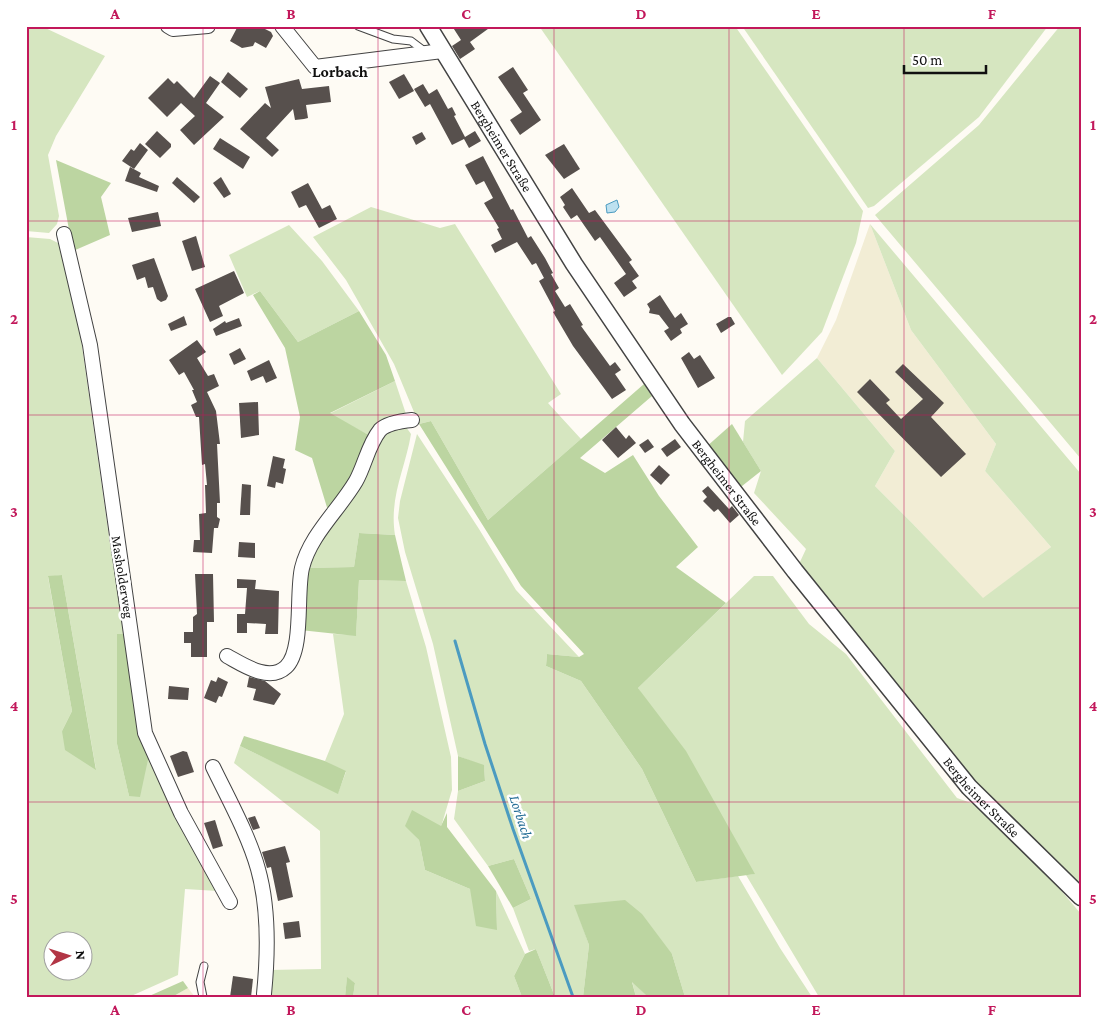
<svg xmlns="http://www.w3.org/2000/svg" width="1107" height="1023" font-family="'Crimson Pro',serif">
<rect width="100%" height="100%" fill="#fefbf4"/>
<g fill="#f2edd5">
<polygon points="870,224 911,330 996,444 985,471 1051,547 983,599 913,524 875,486 895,451 817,358 836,320"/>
<polygon points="188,988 195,997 172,997"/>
</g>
<g fill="#d6e6c0" fill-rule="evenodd">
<polygon points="26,26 41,26 105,56 56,136 48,155 59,216 57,224 49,233 26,231"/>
<polygon points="539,26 735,26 863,211 856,243 822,332 782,375"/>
<polygon points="742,26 1048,26 979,117 874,206 868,208"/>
<polygon points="1060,26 1081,26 1081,459 875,215 979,125"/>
<polygon points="371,207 440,228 455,224 561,394 548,403 581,439 488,520 431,421 419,424 394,364 346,280 313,237"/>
<polygon points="870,224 1081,474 1081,894 984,798 799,564 806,549 754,493 761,471 743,442 745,421 817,358 895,451 875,486 913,524 983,598 1051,547 985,471 996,444 911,330"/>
<polygon points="289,225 322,261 359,311 298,342 260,291 247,297 229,255"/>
<path d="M26 237 50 239 64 246 79 325 110 544 129 634H117V744L129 796 149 755 217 891 185 889 178 975 129 997H26ZM62 575 96 769 62 731 72 711 48 577ZM52 940H82V970H52Z"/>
<polygon points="395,381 406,414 380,425 372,437 329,414"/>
<path d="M406 427 411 434C405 470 389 497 395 535L359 533 354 567 304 568 383 430Z"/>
<polygon points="417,434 479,529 516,590 579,657 547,654 546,666 581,681 642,769 696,882 738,876 780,948 812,997 685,997 672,954 575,905 589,945 583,997 555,997 536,949 529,951 513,908 531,899 514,859 488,866 454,819 458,791 485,781 484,766 458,756 433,644 405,552 398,518 400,501"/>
<polygon points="754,576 773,576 809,624 846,654 957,798 974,804 1041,867 1081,914 1081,997 819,997 746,875 754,874 638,688"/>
<polygon points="359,580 406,581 426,647 451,757 452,790 441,827 406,826 419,840 425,870 470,889 497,930 496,891 525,954 514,976 522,997 353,997 355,983 347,978 345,997 266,997 269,970 321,969 320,831 234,763 240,746 338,793 346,772 325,761 344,714 333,634 356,635"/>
<polygon points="632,981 648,997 636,997"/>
</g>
<g fill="#bcd5a1">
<polygon points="56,160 111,183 101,197 110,235 73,251"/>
<polygon points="260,291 298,342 359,311 386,355 395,381 330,413 372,437 354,480 329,514 312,458 295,450 300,417 285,348 253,295"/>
<polygon points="644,384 652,396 580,458 605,473 633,455 659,496 698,547 676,567 726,603 638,688 686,751 755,874 696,882 642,769 581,681 546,666 547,654 579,657 584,654 521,586 419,424 431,421 488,520"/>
<polygon points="732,424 761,471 737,490 705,448"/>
<polygon points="359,533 395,535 406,581 359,580 356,636 300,630 304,568 354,567"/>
<polygon points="62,575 96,770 65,750 62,731 72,711 48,576"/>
<polygon points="117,634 129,634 149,755 140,797 129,796 117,744"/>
<polygon points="244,736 325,761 346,771 338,794 240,746"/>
<polygon points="458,756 484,765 485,781 458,791"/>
<polygon points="412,810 441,826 447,813 447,827 496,891 497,930 476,926 470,889 425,870 419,840 405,826"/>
<polygon points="514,859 531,899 513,908 488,866"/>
<polygon points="625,900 642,914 672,954 685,997 648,997 632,982 636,997 583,997 589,945 574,905"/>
<polygon points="536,949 555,997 522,997 514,976 525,954"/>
<polygon points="347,977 355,983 353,997 345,997"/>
<polygon points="183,981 188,988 172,997 147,997"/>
</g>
<polygon fill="#bde1f0" stroke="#4b9bc0" points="617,200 619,207 615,212 607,213 606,205"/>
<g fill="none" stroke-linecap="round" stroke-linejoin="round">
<polyline stroke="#4b9bc0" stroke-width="3" points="455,641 485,744 513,829 573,997"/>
</g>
<g fill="#57504d">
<polygon points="238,26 248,29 250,27 263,28 271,32 273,36 266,48 255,42 253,46 242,48 230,41"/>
<polygon points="452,26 492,26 470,42 475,49 460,59 452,46 461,40"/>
<polygon points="513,67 528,90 523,93 541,120 520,135 510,120 522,112 498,77"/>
<polygon points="228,72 248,89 240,98 221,82"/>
<polygon points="404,74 414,91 399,99 389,82"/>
<polygon points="210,76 220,83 206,103 224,117 194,145 180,130 195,116 181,103 167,117 148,98 168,78 174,84 177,81 194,98"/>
<polygon points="299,79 302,89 329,86 331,102 306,105 308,118 304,119 295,120 293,109 266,138 279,150 272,157 240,129 265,103 271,108 265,87"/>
<polygon points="423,84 429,94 437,89 448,109 452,107 456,115 454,116 465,137 475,131 481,141 469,148 464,139 452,145 430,104 425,107 414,89"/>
<polygon points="157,131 171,144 171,147 160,158 145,144"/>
<polygon points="422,132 426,139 416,145 412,137"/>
<polygon points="220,138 250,157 243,169 213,149"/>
<polygon points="140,143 148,150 134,169 122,161 131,149 134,151"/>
<polygon points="564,144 580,169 564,179 545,155"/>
<polygon points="483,156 511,210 513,209 528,238 531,236 545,258 553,273 551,274 559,288 555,291 565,307 570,304 583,325 581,326 610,366 615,362 621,370 615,374 626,390 612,399 573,346 553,312 555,311 539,281 544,278 536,263 532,265 517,242 495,253 491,245 502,239 497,229 499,228 484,203 493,198 484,181 476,185 465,165"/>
<polygon points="130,167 141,173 139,177 159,186 157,192 125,181"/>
<polygon points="177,177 200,197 194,203 172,183"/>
<polygon points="221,177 231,194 224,198 213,183"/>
<polygon points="308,183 322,209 330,205 337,219 319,228 306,205 299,208 291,192"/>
<polygon points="572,188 589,213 595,210 632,260 629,262 639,276 632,281 637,288 624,297 614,283 626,274 600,237 595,241 577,215 571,219 563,207 565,205 560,197"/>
<polygon points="158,212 161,226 132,232 128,218"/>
<polygon points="196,236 205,267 192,271 182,241"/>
<polygon points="154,258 168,296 166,300 161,302 157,299 153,287 148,288 145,277 137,280 132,265"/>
<polygon points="234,271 244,293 219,306 223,316 210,322 195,289"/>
<polygon points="660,295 675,318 681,313 688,324 680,329 682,333 671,341 664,331 669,328 659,315 649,313 650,309 647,304"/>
<polygon points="184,316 187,325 171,331 168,324"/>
<polygon points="728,317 731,317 735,324 721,333 716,324"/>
<polygon points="239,318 242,326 216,336 213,329 225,321 226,323"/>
<polygon points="197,340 206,352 197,358 208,376 214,374 219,386 207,392 216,411 220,444 217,444 220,503 217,503 217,517 220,519 218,528 214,528 212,553 193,552 194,540 200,540 199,514 206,513 205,485 207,485 205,464 202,465 199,417 196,417 191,405 197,402 192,390 194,390 184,372 179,375 169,360"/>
<polygon points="240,348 246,359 234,365 229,354"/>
<polygon points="689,352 694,359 700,355 715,378 698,388 681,358"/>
<polygon points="269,360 277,378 266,383 263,376 251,381 247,371"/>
<polygon points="903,364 944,403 931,417 966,454 941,477 857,392 870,379 890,400 886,403 901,419 923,399 895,372"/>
<polygon points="258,402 259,435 241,438 239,403"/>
<polygon points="616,427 626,439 629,435 636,443 618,458 602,440"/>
<polygon points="648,439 654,447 645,453 639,445"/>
<polygon points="675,439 681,447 667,457 661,449"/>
<polygon points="273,456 285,459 283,468 286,469 283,484 276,482 275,488 267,486"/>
<polygon points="659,465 670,475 661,485 650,475"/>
<polygon points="242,484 251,485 250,515 240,515"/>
<polygon points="708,486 729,509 732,506 739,515 730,523 718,509 714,512 703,501 707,497 702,491"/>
<polygon points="239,542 255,543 255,558 238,557"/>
<polygon points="195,574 213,574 214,622 207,622 207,657 191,657 191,643 184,643 184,632 193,632 193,617 197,614"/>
<polygon points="237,579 256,580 255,589 279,591 278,634 265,634 266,624 247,623 247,633 237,633 237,614 245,614 247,588 237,588"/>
<polygon points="218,677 228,682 222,697 219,696 216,703 204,698 211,680 216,682"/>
<polygon points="249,677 265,681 281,694 274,705 253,700 256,689 247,687"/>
<polygon points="169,686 189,688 188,700 168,699"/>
<polygon points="183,751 187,752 194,772 178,777 170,756"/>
<polygon points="255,816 260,828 253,830 248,818"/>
<polygon points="215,820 223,846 213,849 204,823"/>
<polygon points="285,846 290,862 286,863 293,897 278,901 271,867 267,868 262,852"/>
<polygon points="299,921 301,937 285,939 283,923"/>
<polygon points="233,976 253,979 251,997 230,997"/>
</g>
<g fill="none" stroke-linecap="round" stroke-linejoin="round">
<g stroke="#434343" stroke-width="9">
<g id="service">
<polyline points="358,26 393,39 411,41 427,53"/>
<polyline points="203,997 200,982 204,966"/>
</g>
</g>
<g stroke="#434343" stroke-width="16">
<g id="minor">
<polyline points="168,26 173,29 208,26"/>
<polyline points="282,26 315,67 442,51"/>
<polyline points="64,234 90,345 145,733 181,813 230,902"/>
<path d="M227 656C242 664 269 683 286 667 304 650 296 593 302 568 310 535 339 510 356 481 365 465 368 445 380 430 387 423 402 421 412 420"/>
<path d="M213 767C228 798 249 836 258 869 269 908 268 954 264 994"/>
</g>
</g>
<g stroke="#434343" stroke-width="19">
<g id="tertiary">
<path id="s1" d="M428 26 574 264 682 424 795 571 969 787 1081 897"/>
</g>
</g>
<use href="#service" stroke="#fff" stroke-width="7"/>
<use href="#minor" stroke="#fff" stroke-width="14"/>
<use href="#tertiary" stroke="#fff" stroke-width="16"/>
</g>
<path fill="none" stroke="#c2185b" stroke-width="1" stroke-opacity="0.55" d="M203 26V997M378 26V997M554 26V997M729 26V997M904 26V997M26 221H1081M26 415H1081M26 608H1081M26 802H1081"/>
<g text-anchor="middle" stroke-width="5" stroke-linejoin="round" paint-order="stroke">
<g font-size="14" fill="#101010" stroke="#fff">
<text dy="5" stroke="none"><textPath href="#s1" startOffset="141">Bergheimer Straße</textPath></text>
<text dy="5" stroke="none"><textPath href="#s1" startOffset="546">Bergheimer Straße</textPath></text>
<text transform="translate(123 577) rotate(81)" y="5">Masholderweg</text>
<text dy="5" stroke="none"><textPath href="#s1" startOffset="951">Bergheimer Straße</textPath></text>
</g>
<g font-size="15" font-style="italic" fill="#256d96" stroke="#fff">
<text transform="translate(521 817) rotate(72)" y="5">Lorbach</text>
</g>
<g font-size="16" font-weight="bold" fill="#101010" stroke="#fff">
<text x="340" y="77">Lorbach</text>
</g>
</g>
<rect width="1107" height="1023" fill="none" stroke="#ffffff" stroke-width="55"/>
<g transform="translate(68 956) rotate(86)"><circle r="24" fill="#ffffff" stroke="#9f9f9f"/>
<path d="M0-4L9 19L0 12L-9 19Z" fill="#b23545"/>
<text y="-8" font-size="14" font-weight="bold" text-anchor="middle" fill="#101010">N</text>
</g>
<path d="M904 65v8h82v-8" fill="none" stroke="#101010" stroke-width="2.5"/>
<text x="912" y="65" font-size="15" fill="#101010" stroke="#ffffff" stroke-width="4" paint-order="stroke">50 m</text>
<rect x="28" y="28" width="1052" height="968" fill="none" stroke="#c2185b" stroke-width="2"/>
<g font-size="16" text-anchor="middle" font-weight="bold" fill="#c2185b">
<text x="115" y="19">A</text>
<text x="291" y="19">B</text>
<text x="466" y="19">C</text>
<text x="641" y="19">D</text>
<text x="816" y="19">E</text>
<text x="992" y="19">F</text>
<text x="14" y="130">1</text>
<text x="1093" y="130">1</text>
<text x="14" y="324">2</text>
<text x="1093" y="324">2</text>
<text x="14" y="517">3</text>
<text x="1093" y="517">3</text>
<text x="14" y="711">4</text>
<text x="1093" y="711">4</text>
<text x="14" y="904">5</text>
<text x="1093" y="904">5</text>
<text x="115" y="1015">A</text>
<text x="291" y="1015">B</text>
<text x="466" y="1015">C</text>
<text x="641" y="1015">D</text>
<text x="816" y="1015">E</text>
<text x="992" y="1015">F</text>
</g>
</svg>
